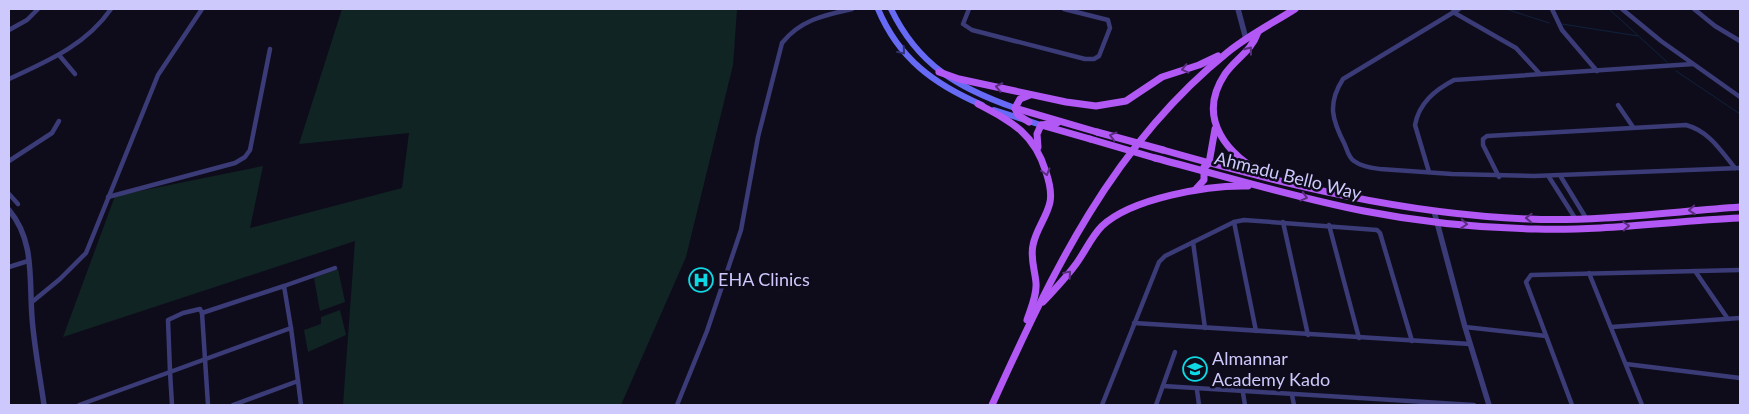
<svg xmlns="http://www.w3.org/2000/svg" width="1749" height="414" font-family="Lato,sans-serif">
<rect width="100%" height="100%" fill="#0e0c1b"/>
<g fill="#102423">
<polygon points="342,9 737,9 733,65 686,257 621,405 343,405 355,241 63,337 115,196 263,166 250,228 402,188 409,133 299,144"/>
<polygon points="338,269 345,302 320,311 314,278"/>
<polygon points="340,310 346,335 308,352 304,330 321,324 321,317"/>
</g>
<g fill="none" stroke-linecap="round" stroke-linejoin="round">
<g stroke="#0e223d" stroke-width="1">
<polyline points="1506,9 1549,23"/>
<polyline points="1609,9 1667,62"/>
<polyline points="1562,24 1638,36"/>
<polyline points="1676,71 1740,114"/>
</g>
<g stroke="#3a3b77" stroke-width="4.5">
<polyline points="969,9 963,24 972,30 1085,59 1094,59 1099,56 1110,28 1108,20 1064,9"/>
<path d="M1459 9 1343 79C1327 104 1332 120 1345 145 1347 150 1349 158 1354 161 1362 167 1372 168 1380 169L1452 174 1534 176 1740 168"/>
<polyline points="1552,9 1562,30 1597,71"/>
<polyline points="1622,9 1661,41 1740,97"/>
<polyline points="1694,9 1715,26 1740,41"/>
<polyline points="1453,12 1516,48 1539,73"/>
<polyline points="9,30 27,20 38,9"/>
<polyline points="59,55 75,74"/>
<path d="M9 79C48 61 86 45 111 9"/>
<polyline points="1618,105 1633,127"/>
<polyline points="9,161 52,133 59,121"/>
<path d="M1429 172 1415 125C1419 103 1435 90 1454 80L1693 64"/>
<path d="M1499 177 1483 145V139L1487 136 1686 125C1709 131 1721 151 1735 168"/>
<polyline points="1549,177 1575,218"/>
<polyline points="1561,177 1586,218"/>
<polyline points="9,194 18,204"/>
<polyline points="108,197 235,163 245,157 250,150 270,49"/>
<polyline points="1234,222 1256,331"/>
<polyline points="1283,222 1308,335"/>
<polyline points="1329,225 1359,338"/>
<polyline points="1193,242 1205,328"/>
<polyline points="9,267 28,261"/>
<polyline points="1695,271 1728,319"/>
<polyline points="1589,273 1642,405"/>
<polyline points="284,286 335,268"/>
<polygon points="284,286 291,328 170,372 168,320 183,313 200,309 202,313"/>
<polyline points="32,302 60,279 86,253 158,75 202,9"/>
<polyline points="202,313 208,405"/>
<polyline points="1134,323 1470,344"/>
<polyline points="1465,327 1546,336"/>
<polyline points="1611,327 1740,318"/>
<polyline points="291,328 298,381"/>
<polyline points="1626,364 1740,378"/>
<polyline points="170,372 172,405"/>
<polyline points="1163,386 1474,405"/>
<polyline points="1197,390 1199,405"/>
<polyline points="1243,393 1245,405"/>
<polyline points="1292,395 1294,405"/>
<polyline points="79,405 170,372"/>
<polyline points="233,405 298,381 301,405"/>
<path d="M677 405 707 331 741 230 758 137 782 43C800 20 825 15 852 9"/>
<polyline points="1102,405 1159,262 1165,256 1234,222 1244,220 1377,230 1380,233 1412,341"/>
<polyline points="1156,405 1175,352"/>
<polyline points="1572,405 1526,282 1531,275 1740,270"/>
</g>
<g stroke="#3a3b77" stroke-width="5.5">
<polyline points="1238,9 1246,39"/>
<path d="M9 210C35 241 29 279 32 317 34 346 40 376 44 405"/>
<polyline points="1434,211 1465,327 1489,405"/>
</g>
<g stroke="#676af5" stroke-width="6">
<path d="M878 9C899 59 934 84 982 105"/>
<path d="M891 9C918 65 958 88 1015 108"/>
<polyline points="994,110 1041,125"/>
</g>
<g stroke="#b258f4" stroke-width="7">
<path d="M1258 32C1251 52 1236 58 1225 74 1195 119 1228 156 1268 176"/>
<polyline points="939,72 959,79 1066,102 1096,106 1126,101 1162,77 1199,65 1218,56"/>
<path d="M978 104C1012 122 1034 133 1046 172 1049 181 1052 192 1050 202 1047 217 1036 229 1033 245 1030 258 1035 270 1036 283 1037 295 1031 308 1027 320"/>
<polyline points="1015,108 1097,132"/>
<polyline points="1029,122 1018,115 1015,108 1020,99 1030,95"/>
<polyline points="1041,125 1090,139"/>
<polyline points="1038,147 1037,134 1041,125 1057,123"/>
<path d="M1163 150C1283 184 1402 214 1528 219 1599 222 1669 212 1740 207"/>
<path d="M1155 158C1224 176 1293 197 1364 211 1420 222 1479 228 1536 229 1604 231 1672 221 1740 218"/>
<polyline points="1206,166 1209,163 1215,129"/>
<polyline points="1195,190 1204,180 1204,167"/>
<path d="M1043 302C1054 290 1066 278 1076 264 1085 252 1091 237 1102 226 1132 198 1208 185 1248 186"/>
<path d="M992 405C1052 273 1112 145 1228 52 1249 35 1273 23 1295 9"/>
</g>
<g stroke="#b258f4" stroke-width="7">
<polyline points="1097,132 1163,150"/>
<polyline points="1090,139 1155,158"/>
</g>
</g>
<defs><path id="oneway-chevron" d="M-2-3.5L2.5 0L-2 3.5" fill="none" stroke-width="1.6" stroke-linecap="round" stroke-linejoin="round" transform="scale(1.25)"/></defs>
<g stroke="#582e7d">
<use href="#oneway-chevron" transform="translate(1249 50) rotate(-52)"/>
<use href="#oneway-chevron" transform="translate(1185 69) rotate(167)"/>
<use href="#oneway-chevron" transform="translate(999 87) rotate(-168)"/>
<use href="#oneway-chevron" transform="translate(1113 136) rotate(-165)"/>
<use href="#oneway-chevron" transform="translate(1046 172) rotate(74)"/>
<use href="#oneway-chevron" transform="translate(1304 197) rotate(15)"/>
<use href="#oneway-chevron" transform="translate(1692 210) rotate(176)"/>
<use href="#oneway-chevron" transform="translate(1529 218) rotate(-178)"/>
<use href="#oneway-chevron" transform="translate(1464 224) rotate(5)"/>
<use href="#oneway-chevron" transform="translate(1626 226) rotate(-4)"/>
<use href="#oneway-chevron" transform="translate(1068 274) rotate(-49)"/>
</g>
<use stroke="#323272" href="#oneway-chevron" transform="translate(902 51) rotate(50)"/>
<defs>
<g id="hospital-ring" transform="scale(1.25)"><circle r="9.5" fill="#0e0c1b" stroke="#0ed8e3" stroke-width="1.5"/><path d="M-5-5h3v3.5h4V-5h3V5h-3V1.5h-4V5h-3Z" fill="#0ed8e3"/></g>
<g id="school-ring" transform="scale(1.25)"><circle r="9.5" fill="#0e0c1b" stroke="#0ed8e3" stroke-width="1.5"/><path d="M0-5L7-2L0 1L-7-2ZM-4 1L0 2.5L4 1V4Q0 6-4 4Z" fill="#0ed8e3"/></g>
</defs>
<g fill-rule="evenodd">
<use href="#hospital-ring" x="701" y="280"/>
<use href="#school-ring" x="1195" y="369"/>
</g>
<g text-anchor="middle" stroke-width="5" stroke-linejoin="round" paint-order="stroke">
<g font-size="18" fill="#cdc9fc" stroke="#0e0c1b">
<text transform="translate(1288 176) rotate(14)" y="6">Ahmadu Bello Way</text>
</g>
<g font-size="18" fill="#cdc9fc" stroke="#0e0c1b" text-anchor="start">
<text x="718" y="286">EHA Clinics</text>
<text x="1212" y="365">Almannar<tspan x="1212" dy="21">Academy Kado</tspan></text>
</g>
</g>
<rect width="1749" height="414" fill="none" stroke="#cdc9fc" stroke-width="20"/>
</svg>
